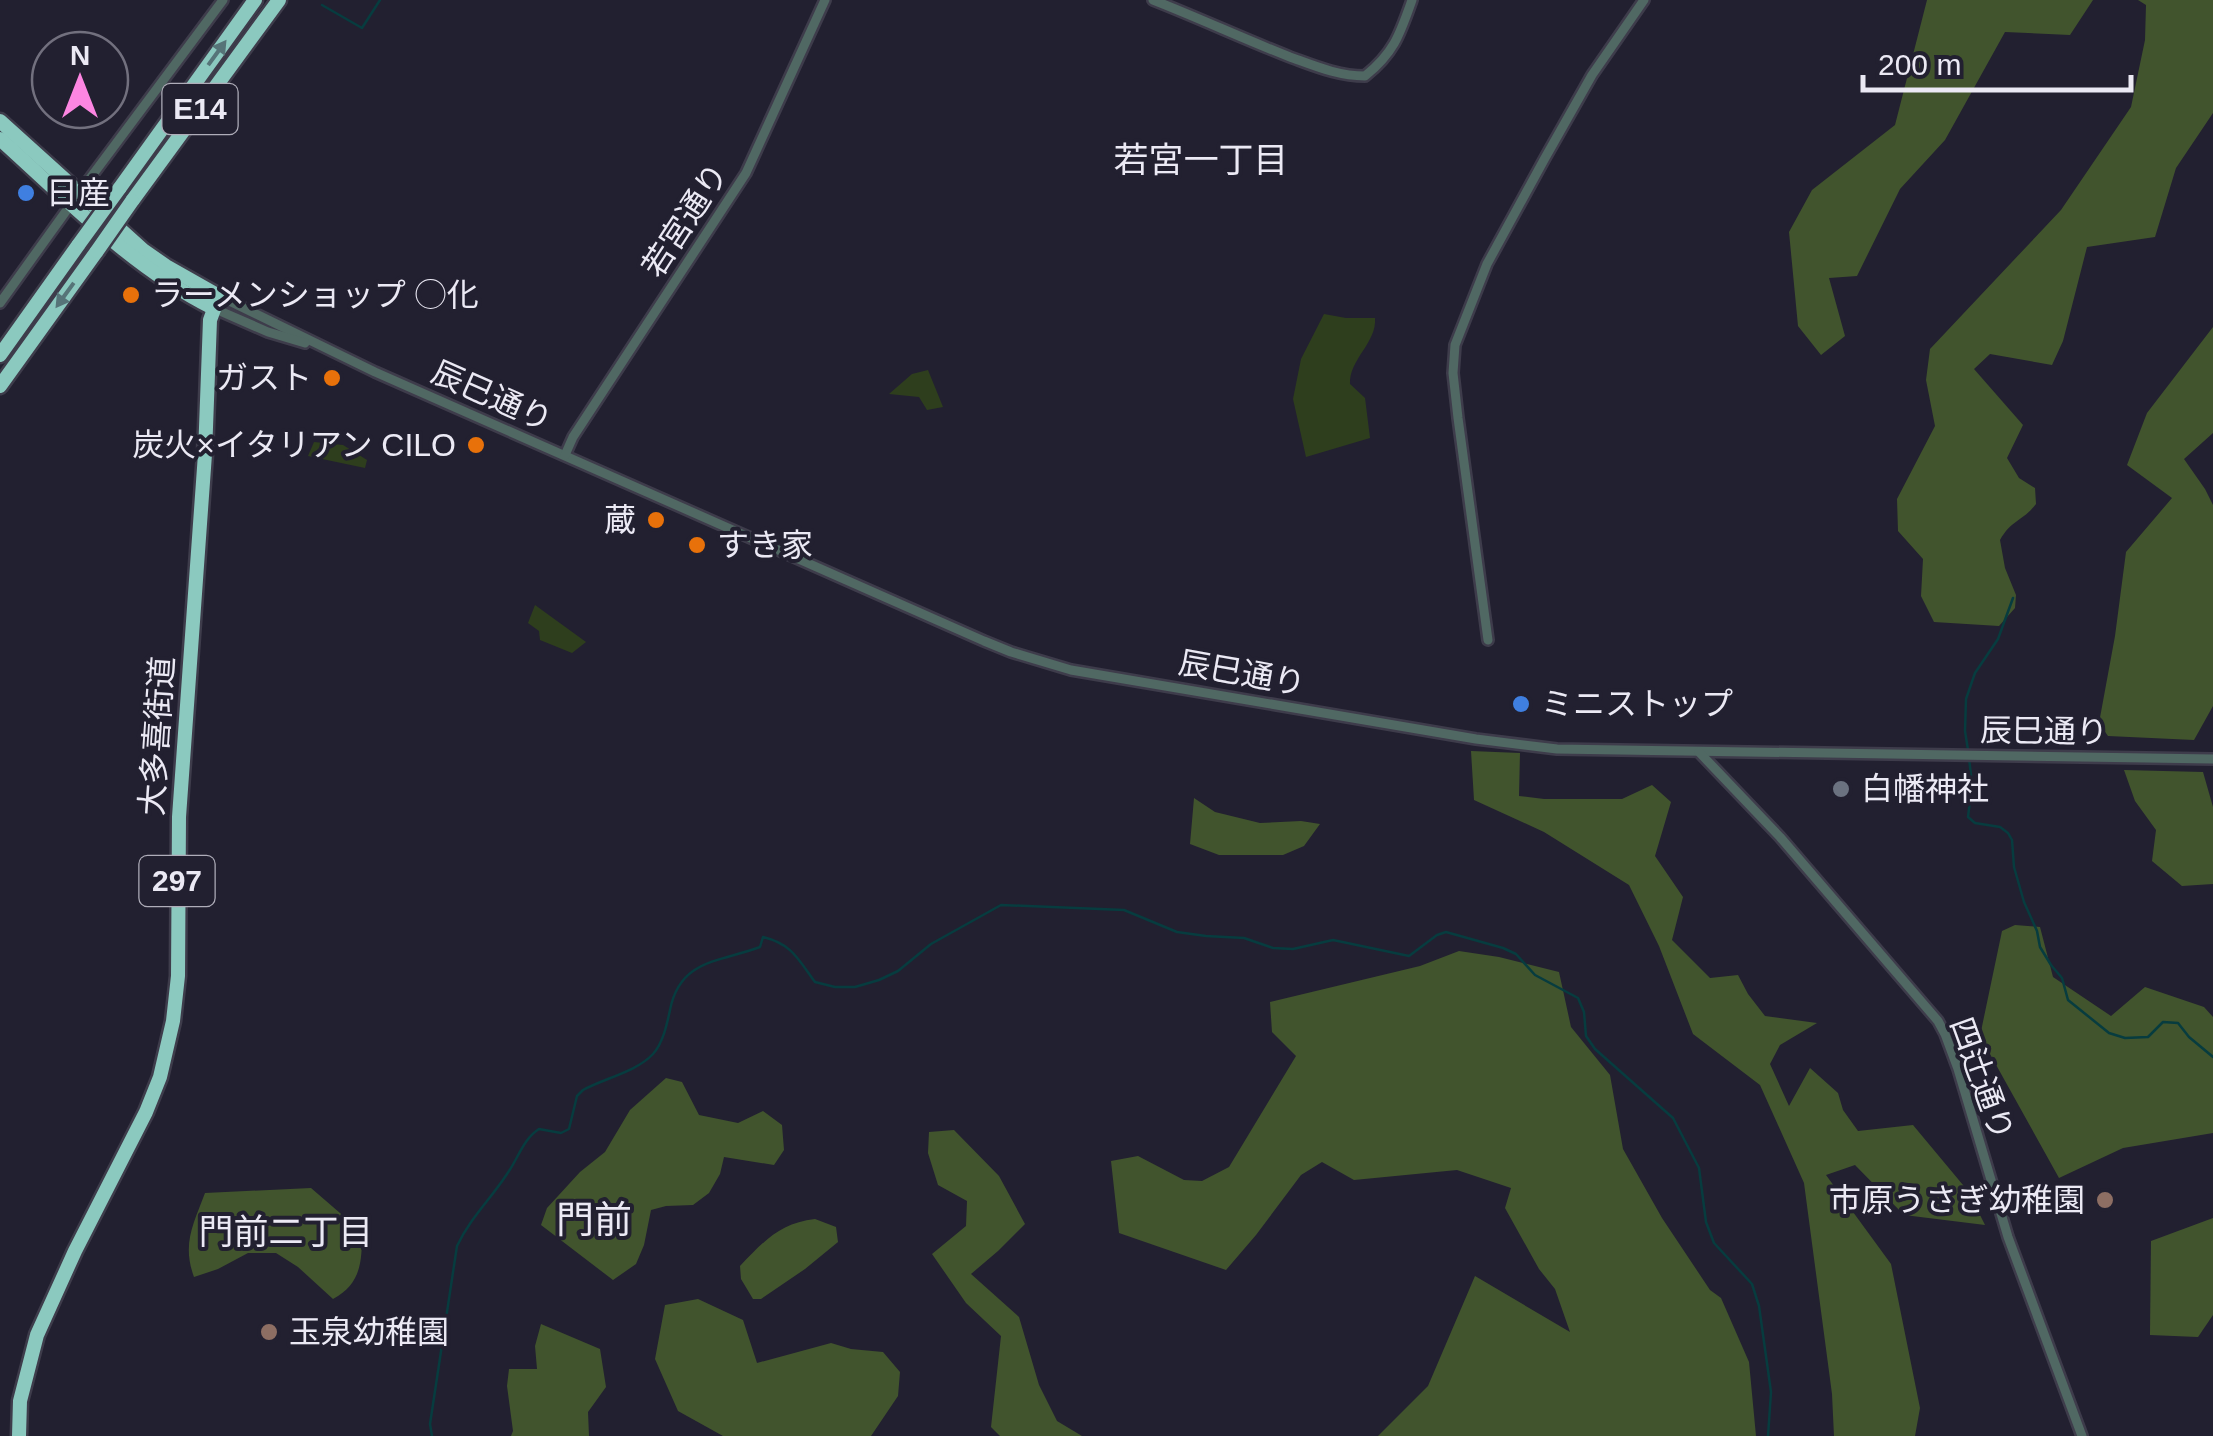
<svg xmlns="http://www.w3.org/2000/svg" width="2213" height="1436" font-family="Arial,'Noto Sans JP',sans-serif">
<rect width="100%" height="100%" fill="#222030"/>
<g fill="#2e3e1d">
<path d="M1324 314 1346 318H1375C1377 343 1349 359 1350 384L1365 398 1370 438 1306 457 1293 399 1301 359Z"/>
<polygon points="928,370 943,407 927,410 919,397 889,394 912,374"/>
<polygon points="314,442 343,445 367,460 365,468 308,456"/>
<polygon points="535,605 586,642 572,653 540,640 539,631 528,623"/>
</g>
<g fill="#41542d">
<polygon points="1927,0 2093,0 2070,35 2005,32 1945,140 1900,189 1857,276 1829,278 1845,336 1821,355 1798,326 1789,232 1812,190 1895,125"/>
<path d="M2138 0H2213V113L2176 168 2155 237 2087 247 2063 341 2052 365 1990 354 1974 369 2023 425 2007 458 2019 478 2035 488 2036 504C2022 522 2012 519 2000 540L2005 568 2016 595 2015 608 1999 626 1934 622 1921 596 1923 559 1898 531 1897 499 1935 426 1926 380 1930 349 2061 210 2131 107 2145 40 2146 5Z"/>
<polygon points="2213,327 2213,433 2184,459 2205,489 2213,505 2213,706 2194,740 2108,736 2099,723 2115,636 2126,552 2172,498 2127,465 2147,413"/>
<polygon points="1471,751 1520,753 1519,796 1544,799 1622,799 1652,785 1671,802 1655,856 1683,897 1672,940 1710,978 1738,975 1748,994 1765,1016 1817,1023 1780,1045 1770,1064 1789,1106 1810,1068 1838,1093 1843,1110 1858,1131 1913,1125 1968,1191 1985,1225 1904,1215 1855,1165 1826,1175 1891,1264 1920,1408 1915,1436 1834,1436 1832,1394 1804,1183 1760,1085 1693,1034 1659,946 1629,885 1544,832 1474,800"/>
<polygon points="2124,770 2203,772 2213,807 2213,884 2182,886 2152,861 2156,830 2135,801"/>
<polygon points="1194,798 1215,812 1260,823 1301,821 1320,824 1304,846 1283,855 1219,855 1190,844"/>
<polygon points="2015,925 2040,927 2053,977 2111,1016 2145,987 2204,1007 2213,1017 2213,1133 2123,1148 2059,1178 1980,1036 2002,931"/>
<polygon points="1459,951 1499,957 1559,972 1571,1027 1610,1075 1623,1149 1662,1218 1710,1290 1721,1298 1749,1362 1756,1436 1378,1436 1428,1386 1475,1276 1570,1332 1555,1289 1539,1269 1505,1208 1511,1188 1457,1170 1354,1180 1322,1162 1301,1175 1256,1235 1226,1270 1119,1233 1111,1161 1138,1156 1184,1180 1202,1181 1229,1167 1296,1056 1272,1032 1270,1002 1420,966"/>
<polygon points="666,1078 682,1082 699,1115 738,1123 763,1111 782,1125 784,1150 774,1165 724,1157 720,1174 709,1193 693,1205 666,1206 651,1210 644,1245 636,1264 613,1280 541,1225 547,1208 580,1172 605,1152 630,1110"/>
<polygon points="954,1130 999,1176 1025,1224 998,1251 971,1274 1019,1317 1039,1385 1057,1421 1082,1436 1000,1436 991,1427 1001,1336 966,1303 932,1254 966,1226 967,1201 938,1185 928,1153 929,1132"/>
<path d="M311 1188 362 1232C362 1262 361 1284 333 1299L298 1267 276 1253H248L218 1269 194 1277C182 1244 193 1225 205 1193Z"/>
<polygon points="2213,1218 2213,1315 2198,1337 2150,1335 2151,1241"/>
<path d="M815 1219 836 1227 838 1242 805 1269 761 1299H753L741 1279 740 1266C764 1241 780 1223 815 1219Z"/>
<polygon points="698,1299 743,1320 757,1363 831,1343 851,1349 883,1352 900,1372 898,1396 871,1436 723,1436 678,1411 655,1359 665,1305"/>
<polygon points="541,1324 600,1349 606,1387 588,1412 589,1436 511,1436 513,1431 507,1386 509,1369 537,1369 535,1346"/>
</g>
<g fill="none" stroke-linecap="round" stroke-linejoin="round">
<g stroke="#073c3f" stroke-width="2.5">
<polyline points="322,5 362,28 380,0"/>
<polyline points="1968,750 1965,731 1966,699 1975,673 1998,639 2013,598"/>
<polyline points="1969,758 1972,784 1968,817 1975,823 2000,827 2008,833 2012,840 2014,867 2024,902 2037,931 2040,947 2051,965 2062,978 2068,1000 2109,1033 2125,1038 2148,1037 2163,1022 2178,1023 2189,1037 2213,1057"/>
<path d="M432 1436 430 1424 457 1246C471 1217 490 1200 507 1174 518 1159 523 1139 539 1129L561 1133 569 1129 577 1096 583 1090C605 1078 636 1072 653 1054 663 1043 667 1024 670 1010 680 959 720 962 760 947L763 937C792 944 798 959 815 982L835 987H855L879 980 898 971 931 944 1001 905 1124 910 1177 932 1206 936 1244 938 1273 948 1293 949 1333 940 1409 956 1437 935 1446 932 1503 948 1516 954 1535 975 1578 998 1584 1012 1586 1036 1595 1049 1673 1118 1699 1168 1706 1222 1714 1243 1752 1284 1759 1306 1771 1392 1768 1436"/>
</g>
<g stroke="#3e3c4b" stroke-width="14">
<g id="minor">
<path d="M1153 0C1199 18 1244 39 1290 57 1315 66 1338 76 1365 76 1394 53 1400 34 1412 0"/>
<polyline points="219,296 375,372 984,641 1011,652 1071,670 1476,739 1557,749 2213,759"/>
<polyline points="0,303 79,193 223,0"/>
<polyline points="213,308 268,332 305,343"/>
<polyline points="565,455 573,437 746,173 825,0"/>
<polyline points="1488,640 1458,418 1453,373 1455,345 1487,264 1545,158 1592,75 1644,0"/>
<polyline points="1699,752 1780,837 1938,1021 1945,1034 1958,1069 2008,1237 2082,1436"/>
</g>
</g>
<g stroke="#3e3c4b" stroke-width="19">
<g id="highway">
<polyline points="0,121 143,250 166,266 219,296 210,320 205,454 179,817 178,976 173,1021 160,1077 146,1112 75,1251 37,1335 20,1401 19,1436"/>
<path d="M0 139C68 200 131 267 213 308"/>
<polyline points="119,189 255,0"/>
<polyline points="132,201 279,0"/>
<polyline points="0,355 79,244"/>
<polyline points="0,386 97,251"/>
</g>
</g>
<use href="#minor" stroke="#506863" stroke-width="9"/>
<use href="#highway" stroke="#8bc9bf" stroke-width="14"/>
<g stroke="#3e3c4b" stroke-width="19" stroke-linecap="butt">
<g id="highway-bridge">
<polyline points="79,244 119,189"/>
<polyline points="97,251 132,201"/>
</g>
</g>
<use href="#highway-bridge" stroke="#8bc9bf" stroke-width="14"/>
</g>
<defs><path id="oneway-solid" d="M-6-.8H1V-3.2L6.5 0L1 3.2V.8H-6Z" transform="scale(2.5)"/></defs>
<g fill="#567478">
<use href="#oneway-solid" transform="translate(217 53) rotate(-54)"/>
<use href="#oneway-solid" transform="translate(65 295) rotate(126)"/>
</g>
<g fill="#3f7fe0" stroke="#222030" stroke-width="4">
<circle cx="26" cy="193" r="10"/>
<circle cx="1521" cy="704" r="10"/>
</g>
<g fill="#e8710a" stroke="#222030" stroke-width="4">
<circle cx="131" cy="295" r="10"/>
<circle cx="332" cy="378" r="10"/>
<circle cx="476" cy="445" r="10"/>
<circle cx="656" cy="520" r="10"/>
<circle cx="697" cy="545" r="10"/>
</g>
<circle fill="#6b7280" stroke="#222030" stroke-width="4" cx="1841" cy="789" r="10"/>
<g fill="#8d6e63" stroke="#222030" stroke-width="4">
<circle cx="2105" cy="1200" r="10"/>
<circle cx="269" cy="1332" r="10"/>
</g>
<g text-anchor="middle" stroke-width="8" stroke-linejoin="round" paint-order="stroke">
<g fill="#222030" stroke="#afadb9" stroke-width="2.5">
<rect x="162.5" y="84" width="75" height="50" rx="8"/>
<rect x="139.5" y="856" width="75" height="50" rx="8"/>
</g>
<g font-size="30" font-weight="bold" fill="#ebe9f4">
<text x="200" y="119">E14</text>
<text x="177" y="891">297</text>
</g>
<g font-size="32" fill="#ebe9f4" stroke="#222030" text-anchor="start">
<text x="46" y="204">日産</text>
<text x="151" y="306">ラーメンショップ ◯化</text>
<text x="312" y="389" text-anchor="end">ガスト</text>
<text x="456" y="456" text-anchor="end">炭火×イタリアン CILO</text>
<text x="636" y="531" text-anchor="end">蔵</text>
<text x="717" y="556">すき家</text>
<text x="1541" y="715">ミニストップ</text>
<text x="1861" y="800">白幡神社</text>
<text x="2085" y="1211" text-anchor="end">市原うさぎ幼稚園</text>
<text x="289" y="1343">玉泉幼稚園</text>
</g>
<g font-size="32" fill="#ebe9f4" stroke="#222030">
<text transform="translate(685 220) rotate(-57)" y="11">若宮通り</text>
<text transform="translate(492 396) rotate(24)" y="11">辰巳通り</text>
<text transform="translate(1242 673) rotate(10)" y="11">辰巳通り</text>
<text transform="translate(2044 731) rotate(1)" y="11">辰巳通り</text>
<text transform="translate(157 736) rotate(-86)" y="11">大多喜街道</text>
<text transform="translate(1982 1079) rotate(70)" y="11">四辻通り</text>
</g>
<g font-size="35" fill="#ebe9f4" stroke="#222030">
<text x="1201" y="172">若宮一丁目</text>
<text x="286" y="1244">門前二丁目</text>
</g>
<g font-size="38" fill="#ebe9f4" stroke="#222030">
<text x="594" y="1233">門前</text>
</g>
</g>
<g transform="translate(80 80)"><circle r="48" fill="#222030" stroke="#72707e" stroke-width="2.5"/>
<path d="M0-8L18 38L0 25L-18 38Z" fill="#fd86e2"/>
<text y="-15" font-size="28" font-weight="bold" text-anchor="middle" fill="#ebe9f4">N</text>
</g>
<path d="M1863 75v15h268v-15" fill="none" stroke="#ebe9f4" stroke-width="5"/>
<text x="1878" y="75" font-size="30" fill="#ebe9f4" stroke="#222030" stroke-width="8" paint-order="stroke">200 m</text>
</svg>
